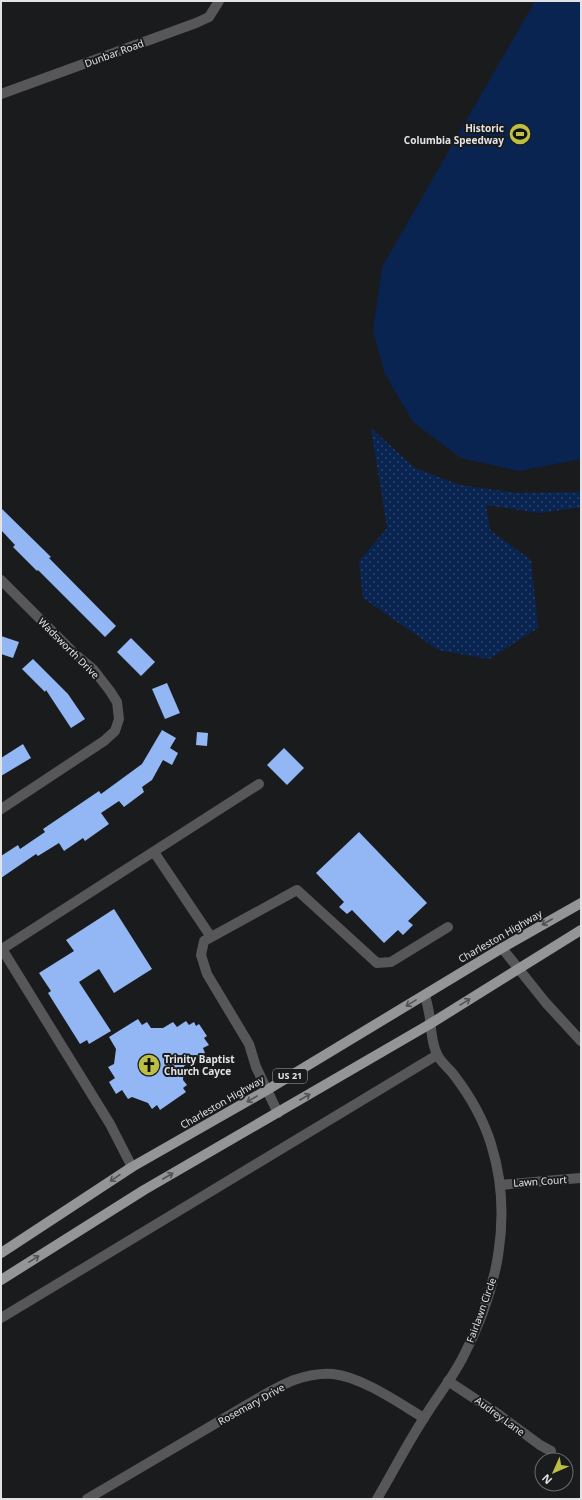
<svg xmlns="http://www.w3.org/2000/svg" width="582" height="1500" font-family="'Noto Sans',sans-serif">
<defs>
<pattern id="grass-dots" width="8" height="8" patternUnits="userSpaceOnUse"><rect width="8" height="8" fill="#0a2451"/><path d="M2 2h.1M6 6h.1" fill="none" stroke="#2e446a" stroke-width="1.8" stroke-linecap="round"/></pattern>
</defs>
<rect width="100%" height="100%" fill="#1a1b1d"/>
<polygon fill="url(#grass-dots)" points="371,428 415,468 460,485 518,493 578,492 581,490 581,507 541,513 486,505 490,530 531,560 538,628 489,659 438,650 363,598 359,561 387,528"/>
<polygon fill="#0a2451" points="535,1 581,1 581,459 519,471 461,458 413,422 385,374 373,331 382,267"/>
<g fill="#92b7f4">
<polygon points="1,508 51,557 49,558 116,626 105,637 38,570 37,571 13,547 15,545 1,530"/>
<polygon points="1,636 19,642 13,658 1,654"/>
<polygon points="131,638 155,662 141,676 117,652"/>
<polygon points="33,659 68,694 85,719 71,728 46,690 45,692 22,669"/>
<polygon points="167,683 180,713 165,719 152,689"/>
<polygon points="162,730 176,738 170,748 178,753 172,765 163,760 152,780 142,787 144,792 124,807 119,801 101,813 109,824 85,841 83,838 64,851 59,843 38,856 36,854 1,878 1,856 18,845 20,849 45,832 43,829 99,791 101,794 142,764"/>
<polygon points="197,732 208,733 207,746 196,745"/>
<polygon points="23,744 31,758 1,776 1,758"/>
<polygon points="284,748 304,768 287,785 267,765"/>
<polygon points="359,832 427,903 408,921 413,925 403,935 398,930 384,943 352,910 347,914 339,907 344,902 316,873"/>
<polygon points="114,909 152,969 114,993 99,969 79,982 111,1031 89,1044 87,1040 80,1044 48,993 51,991 39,973 74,951 66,940"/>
<polygon points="138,1019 142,1025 147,1022 151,1028 163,1028 173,1022 177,1027 186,1021 189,1025 194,1022 196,1026 199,1024 207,1036 204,1038 209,1045 203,1048 205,1053 184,1066 183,1080 187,1085 183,1088 186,1092 160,1110 157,1105 152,1109 148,1103 132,1097 128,1099 122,1090 116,1094 109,1082 115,1078 108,1067 114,1064 116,1049 109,1037"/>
</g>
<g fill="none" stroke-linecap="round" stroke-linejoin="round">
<g stroke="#575759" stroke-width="10">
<polyline points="1,94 196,23 209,17 219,1"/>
<polyline points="1,580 75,654 93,669 110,691 117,702 119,719 115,731 104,741 1,809"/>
<polyline points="154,852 211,937"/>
<polyline points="502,948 546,1003 581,1041"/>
<polyline points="278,1113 256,1067 249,1044 207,974 201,955 204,941 297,890 377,963 391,962 448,927"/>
<polyline points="132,1167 110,1124 2,949 259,784"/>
<polyline points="500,1185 580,1178"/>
<polyline points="1,1318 437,1055"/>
<polyline points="448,1381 498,1414 540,1445 551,1451"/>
<path d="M87 1499 269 1392C277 1388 286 1383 294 1380 306 1376 321 1373 333 1374 362 1377 399 1403 424 1418"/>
<path d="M377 1499C393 1472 407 1444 424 1418 436 1398 451 1380 462 1359 497 1293 514 1217 491 1144 483 1118 470 1096 454 1075 449 1068 440 1062 437 1054 432 1044 431 1030 430 1019 429 1011 427 1003 425 995"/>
</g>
<g stroke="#939597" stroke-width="10">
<polyline points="1,1253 132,1167 267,1090 502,948 581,903"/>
<polyline points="1,1280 144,1190 430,1024 581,930"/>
</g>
</g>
<defs><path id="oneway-shaft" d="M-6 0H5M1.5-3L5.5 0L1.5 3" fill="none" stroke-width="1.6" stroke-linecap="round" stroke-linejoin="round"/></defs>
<g stroke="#505254">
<use href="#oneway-shaft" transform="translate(547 922) rotate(150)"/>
<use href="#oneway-shaft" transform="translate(465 1002) rotate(-32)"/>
<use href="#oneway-shaft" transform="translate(411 1003) rotate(149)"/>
<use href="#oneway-shaft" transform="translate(305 1097) rotate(-30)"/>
<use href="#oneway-shaft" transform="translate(252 1099) rotate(150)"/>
<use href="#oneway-shaft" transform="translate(168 1176) rotate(-30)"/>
<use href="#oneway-shaft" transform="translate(115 1178) rotate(146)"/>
<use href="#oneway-shaft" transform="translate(34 1259) rotate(-32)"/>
</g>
<defs>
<g id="stadium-disc" transform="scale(1.15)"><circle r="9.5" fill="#bcbf44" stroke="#1a1b1d"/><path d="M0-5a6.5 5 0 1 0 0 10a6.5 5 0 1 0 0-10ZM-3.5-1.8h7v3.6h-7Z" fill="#111"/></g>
<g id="church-disc" transform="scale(1.15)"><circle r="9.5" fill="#bcbf44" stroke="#1a1b1d"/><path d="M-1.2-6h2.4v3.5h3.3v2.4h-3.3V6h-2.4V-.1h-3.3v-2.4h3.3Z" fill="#111"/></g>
</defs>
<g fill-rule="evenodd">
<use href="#stadium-disc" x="520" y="134"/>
<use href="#church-disc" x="149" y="1065"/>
</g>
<g text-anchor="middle" stroke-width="4" stroke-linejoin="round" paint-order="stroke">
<rect fill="#1a1b1d" stroke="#a7a7a9" stroke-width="1" x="273" y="1069" width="34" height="14" rx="3"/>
<g font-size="9" font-weight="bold" fill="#e3e3e5">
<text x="290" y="1079">US 21</text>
</g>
<g font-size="10" fill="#e3e3e5" stroke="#1a1b1d">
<text transform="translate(114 53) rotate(-20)" y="4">Dunbar Road</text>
<text transform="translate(69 648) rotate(45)" y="4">Wadsworth Drive</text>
<text transform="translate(500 936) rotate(-30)" y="4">Charleston Highway</text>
<text transform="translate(222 1102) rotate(-30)" y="4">Charleston Highway</text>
<text transform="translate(540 1181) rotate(-4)" y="4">Lawn Court</text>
<text transform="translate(481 1310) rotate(-70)" y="4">Fairlawn Circle</text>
<text transform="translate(251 1404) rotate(-29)" y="4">Rosemary Drive</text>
<text transform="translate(500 1416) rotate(36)" y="4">Audrey Lane</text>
</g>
<g font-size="10" font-weight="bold" fill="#e3e3e5" stroke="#1a1b1d" text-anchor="end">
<text x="504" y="132">Historic<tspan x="504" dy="12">Columbia Speedway</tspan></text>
<text x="164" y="1063" text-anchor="start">Trinity Baptist<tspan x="164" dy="12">Church Cayce</tspan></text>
</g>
</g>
<rect width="582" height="1500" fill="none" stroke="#e3e3e5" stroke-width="4"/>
<g transform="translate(554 1472) rotate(225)"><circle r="19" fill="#1a1b1d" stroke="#6a6b6d"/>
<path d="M0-3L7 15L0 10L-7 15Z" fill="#bcbf44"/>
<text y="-6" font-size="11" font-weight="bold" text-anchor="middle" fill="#e3e3e5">N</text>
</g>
</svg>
